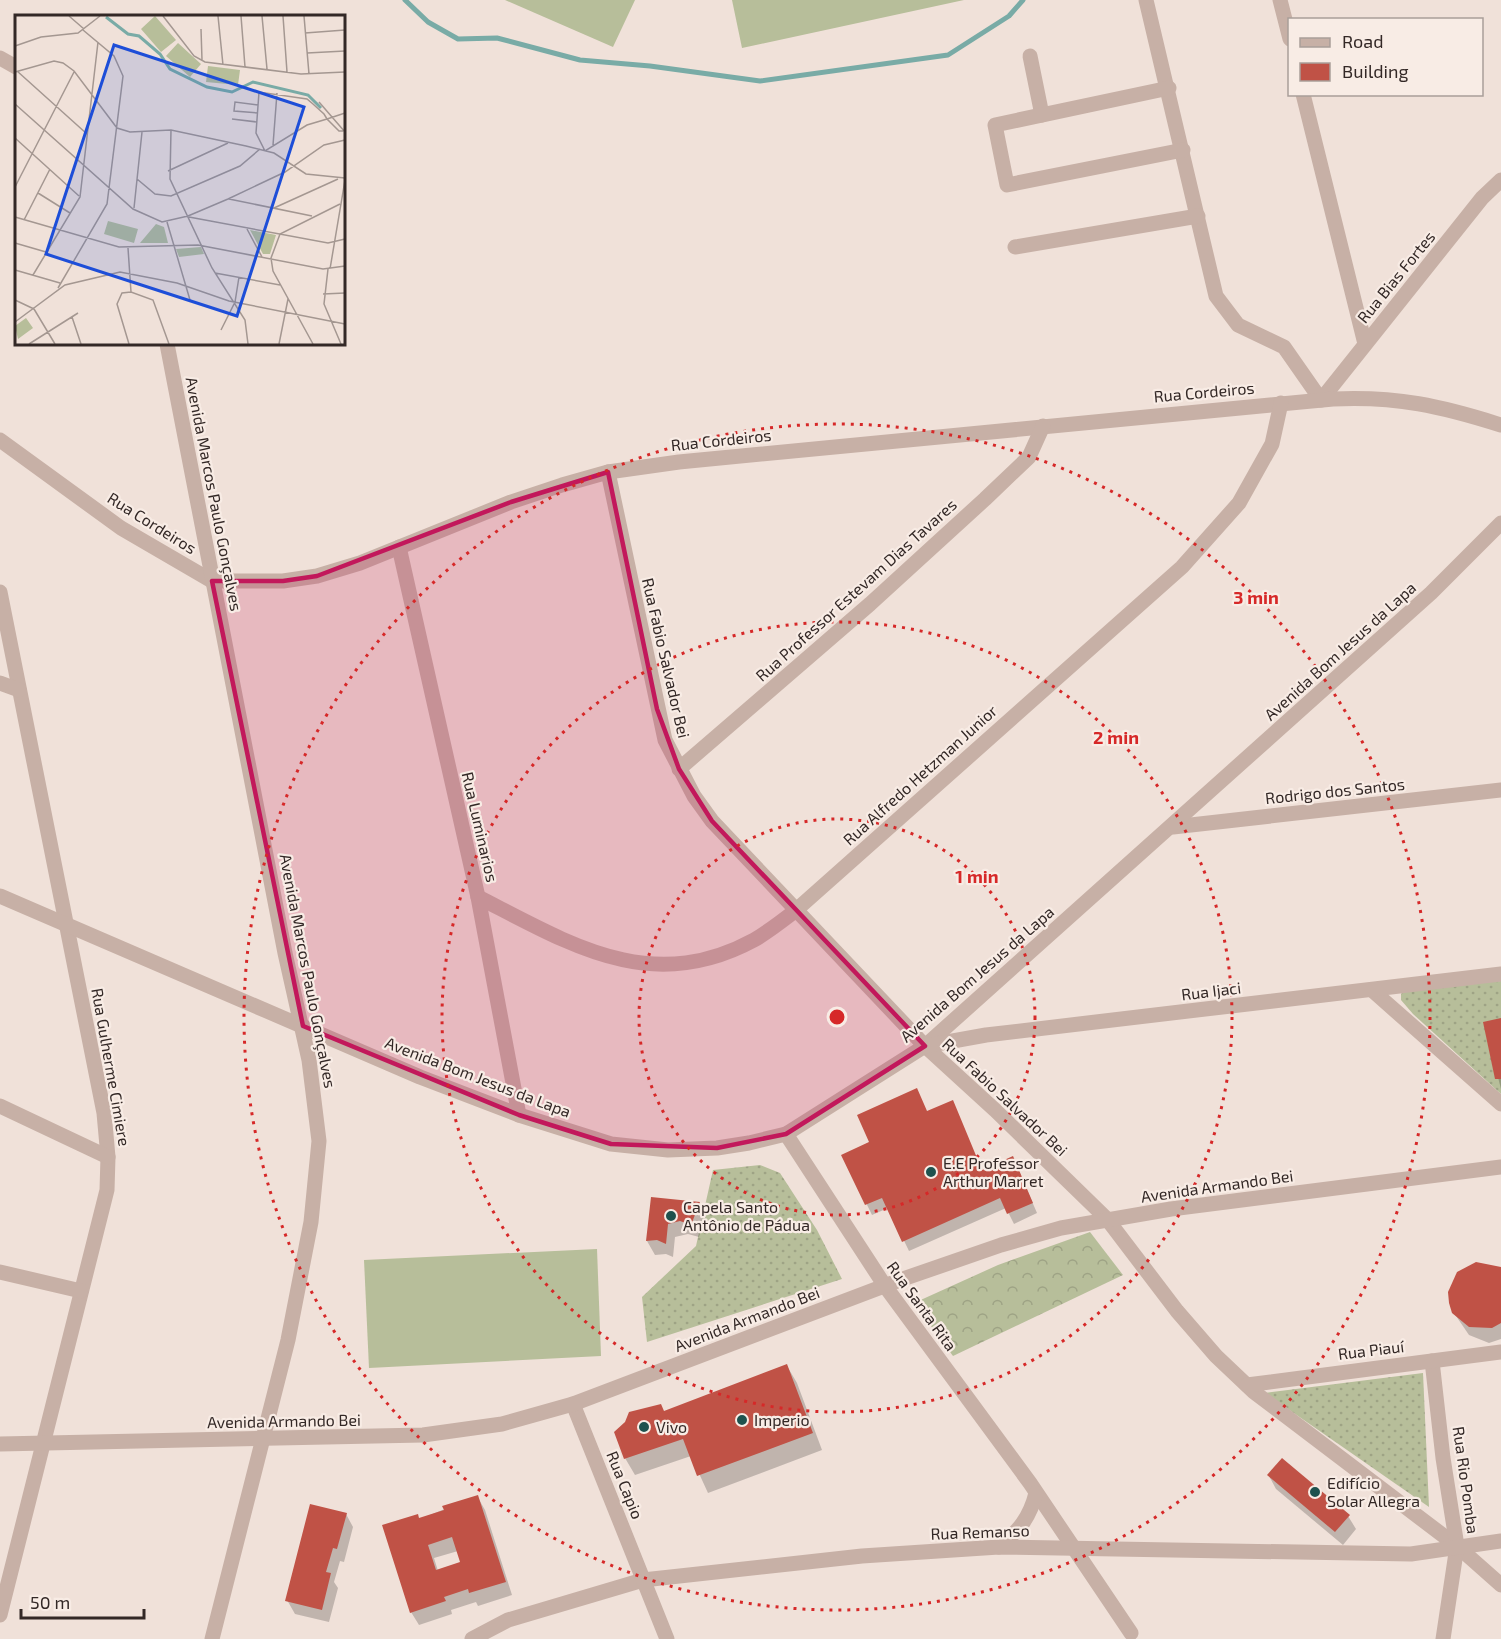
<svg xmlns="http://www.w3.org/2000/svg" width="1501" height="1639" font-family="'Exo 2',sans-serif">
<defs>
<pattern id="grass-dots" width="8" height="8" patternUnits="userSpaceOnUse" patternTransform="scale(1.5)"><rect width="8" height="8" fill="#b7be9a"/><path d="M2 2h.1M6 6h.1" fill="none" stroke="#9ea385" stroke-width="1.8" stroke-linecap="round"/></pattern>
<pattern id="forest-crowns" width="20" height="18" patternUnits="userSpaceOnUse" patternTransform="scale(1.5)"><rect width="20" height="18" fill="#b7be9a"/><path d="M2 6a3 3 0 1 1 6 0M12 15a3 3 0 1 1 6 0" fill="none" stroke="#9ea385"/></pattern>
</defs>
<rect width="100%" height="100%" fill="#f0e1d9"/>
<g fill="url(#grass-dots)">
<polygon points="1501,981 1501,1094 1413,1014 1401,1000 1401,994 1406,989"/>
<polygon points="760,1165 780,1173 817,1230 842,1279 647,1342 642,1297 696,1246 713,1170"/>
<polygon points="1423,1373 1429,1507 1265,1393"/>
</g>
<polygon fill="url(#forest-crowns)" points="1090,1232 1123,1275 953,1356 914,1303 998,1265"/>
<g fill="#b7be9a">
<polygon points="505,0 635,0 613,47"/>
<polygon points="732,0 964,0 742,48"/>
<polygon points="597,1249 601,1356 369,1368 364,1260"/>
</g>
<g fill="#0003" fill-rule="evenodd">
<polygon points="1501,1019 1501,1089 1484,1023"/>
<polygon points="927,1112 982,1171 1018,1169 1037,1213 1014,1224 1006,1208 909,1251 888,1208 872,1215 843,1156"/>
<polygon points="652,1198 699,1204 706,1217 699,1237 688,1234 675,1237 673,1257 666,1254 655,1255 647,1241"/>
<polygon points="1501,1270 1501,1339 1489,1343 1469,1335 1454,1313"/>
<polygon points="787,1366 797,1383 822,1450 708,1493 691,1456 635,1475 625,1458 664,1412"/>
<polygon points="1269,1476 1348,1516 1356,1529 1343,1545 1276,1489"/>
<path d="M477 1496 485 1510 512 1595 478 1606 476 1602 451 1610 452 1614 419 1625 411 1612 420 1519ZM458 1551 462 1563 438 1571 434 1558Z"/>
<polygon points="346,1514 353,1527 344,1562 340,1561 334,1582 338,1588 329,1622 295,1614 287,1600"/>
</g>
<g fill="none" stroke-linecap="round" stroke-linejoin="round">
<polyline stroke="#79aba6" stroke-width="5" points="405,0 428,22 458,39 497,38 580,60 650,66 760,81 948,55 1009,16 1023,0"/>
</g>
<g fill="#c05246" fill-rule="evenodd">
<polygon points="1501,1018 1501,1079 1495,1079 1483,1022"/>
<polygon points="917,1088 927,1111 953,1100 982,1170 1013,1156 1033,1203 1007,1214 1000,1198 902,1242 882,1198 865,1205 841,1155 869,1142 857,1115"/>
<polygon points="651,1197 700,1202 691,1225 680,1221 668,1224 666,1244 657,1240 646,1241"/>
<polygon points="1476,1262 1501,1267 1501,1323 1492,1328 1469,1327 1452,1313 1449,1303 1448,1292 1457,1272"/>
<polygon points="787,1364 813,1433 697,1476 683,1439 624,1459 614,1432 625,1422 629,1412 661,1404 664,1411"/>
<polygon points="1282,1458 1350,1515 1335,1532 1267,1475"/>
<path d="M478 1495 506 1582 469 1593 468 1589 444 1597 446 1601 410 1613 382 1525 418 1514 419 1518 444 1510 442 1506ZM452 1537 460 1562 436 1570 428 1545Z"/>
<polygon points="310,1504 347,1513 337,1549 333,1548 326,1572 331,1573 322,1610 285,1601"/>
</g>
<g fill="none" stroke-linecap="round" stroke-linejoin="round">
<g stroke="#c7b0a6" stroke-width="15">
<polyline points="1146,0 1216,296 1238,325 1284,347 1321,400 1482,198 1501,180"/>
<polyline points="1280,0 1290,39"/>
<polyline points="1030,56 1042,115"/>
<polyline points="1169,88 995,125 1007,185 1183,150"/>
<polyline points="1303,94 1365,344"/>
<polyline points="1015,247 1198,216"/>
<path d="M0 440 121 528 212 581H283L317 576 360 563 511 502 562 485 608 472 679 462 1333 399C1397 396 1441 406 1501 425"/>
<polyline points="608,472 665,740 694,796 712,821 925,1046 995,1110 1107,1219 1177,1311 1216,1356 1254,1392 1457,1546 1501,1585"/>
<polyline points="399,547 478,897 519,1115"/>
<polyline points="0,592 104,1113 108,1157 107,1190 0,1615"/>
<polyline points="0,683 19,690"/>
<polyline points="679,769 870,604 985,499 1029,457 1043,426"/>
<polyline points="1173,827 1501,790"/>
<polyline points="0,896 420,1077 519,1115 611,1144 668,1150 717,1148 749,1143 786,1134 925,1046 1431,593 1501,523"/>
<path d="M478 897C570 944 651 996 754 940 768 932 782 921 795 911L1182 567 1239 503 1272 444 1281 403"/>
<polyline points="1373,991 1501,1104"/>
<polyline points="925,1046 986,1035 1501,974"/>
<polyline points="0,1106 108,1157"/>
<polyline points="786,1134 885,1286 1030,1483 1131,1633"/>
<polyline points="0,1272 81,1291"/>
<polyline points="1432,1361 1443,1458 1457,1546 1443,1639"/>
<polyline points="1247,1385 1501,1352"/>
<path d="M999 1547C1019 1531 1030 1517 1036 1493"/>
<polyline points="472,1639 508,1620 643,1580 862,1556 999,1547 1411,1554 1501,1541"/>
</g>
<g stroke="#c7b0a6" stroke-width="15">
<polyline points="0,58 16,67"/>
<polyline points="167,344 285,953 309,1060 319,1141 311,1222 288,1340 212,1639"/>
<polyline points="573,1404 667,1639"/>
<polyline points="0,1444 423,1435 502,1424 573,1404 900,1280 1001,1245 1061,1228 1171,1209 1501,1167"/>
</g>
</g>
<path fill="#c2185b" fill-opacity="0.2" stroke="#c2185b" stroke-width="4.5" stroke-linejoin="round" d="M608 472 657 709 679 769 712 821 925 1046 786 1134 717 1148 611 1144 519 1115 303 1026 212 581H283L317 576 511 502Z"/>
<g fill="none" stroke="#d62828" stroke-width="3" stroke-dasharray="3 6">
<circle cx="837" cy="1017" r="198"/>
<circle cx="837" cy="1017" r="395"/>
<circle cx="837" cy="1017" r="593"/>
</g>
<g fill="#1e524e" stroke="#f8ece5" stroke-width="2">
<circle cx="931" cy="1172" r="6"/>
<circle cx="671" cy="1216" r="6"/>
<circle cx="742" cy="1420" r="6"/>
<circle cx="644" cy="1427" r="6"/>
<circle cx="1315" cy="1492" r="6"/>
</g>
<g text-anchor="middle" stroke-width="4.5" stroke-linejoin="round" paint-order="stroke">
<g font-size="16" fill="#332826" stroke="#f8ece5">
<text transform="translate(1396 277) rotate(-51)" y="6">Rua Bias Fortes</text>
<text transform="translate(1204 392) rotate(-5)" y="6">Rua Cordeiros</text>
<text transform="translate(721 440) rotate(-6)" y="6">Rua Cordeiros</text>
<text transform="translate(214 494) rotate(79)" y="6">Avenida Marcos Paulo Gonçalves</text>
<text transform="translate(152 523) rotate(32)" y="6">Rua Cordeiros</text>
<text transform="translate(856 590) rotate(-42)" y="6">Rua Professor Estevam Dias Tavares</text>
<text transform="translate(1340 651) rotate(-42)" y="6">Avenida Bom Jesus da Lapa</text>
<text transform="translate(666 658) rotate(77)" y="6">Rua Fabio Salvador Bei</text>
<text transform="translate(920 775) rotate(-42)" y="6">Rua Alfredo Hetzman Junior</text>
<text transform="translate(1335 791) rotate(-6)" y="6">Rodrigo dos Santos</text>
<text transform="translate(480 827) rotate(77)" y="6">Rua Luminarios</text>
<text transform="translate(308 971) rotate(79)" y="6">Avenida Marcos Paulo Gonçalves</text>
<text transform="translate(977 974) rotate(-41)" y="6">Avenida Bom Jesus da Lapa</text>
<text transform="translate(1211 991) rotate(-7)" y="6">Rua Ijaci</text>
<text transform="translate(111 1067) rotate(80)" y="6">Rua Gulherme Cimiere</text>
<text transform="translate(478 1077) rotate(21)" y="6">Avenida Bom Jesus da Lapa</text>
<text transform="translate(1005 1097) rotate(43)" y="6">Rua Fabio Salvador Bei</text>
<text transform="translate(1217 1186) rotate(-8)" y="6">Avenida Armando Bei</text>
<text transform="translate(922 1306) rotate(54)" y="6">Rua Santa Rita</text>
<text transform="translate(747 1319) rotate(-21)" y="6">Avenida Armando Bei</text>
<text transform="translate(1371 1350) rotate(-7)" y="6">Rua Piauí</text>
<text transform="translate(284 1421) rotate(-1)" y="6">Avenida Armando Bei</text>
<text transform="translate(1466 1480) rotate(82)" y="6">Rua Rio Pomba</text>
<text transform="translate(625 1485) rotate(68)" y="6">Rua Capio</text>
<text transform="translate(980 1532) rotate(-2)" y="6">Rua Remanso</text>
</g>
<g font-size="16" fill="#332826" stroke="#f8ece5" text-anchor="start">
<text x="943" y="1169">E.E Professor<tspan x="943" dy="18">Arthur Marret</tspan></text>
<text x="683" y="1213">Capela Santo<tspan x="683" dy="18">Antônio de Pádua</tspan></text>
<text x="754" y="1426">Imperio</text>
<text x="656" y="1433">Vivo</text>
<text x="1327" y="1489">Edifício<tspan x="1327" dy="18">Solar Allegra</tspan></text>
</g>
</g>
<g transform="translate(15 15)">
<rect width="330" height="330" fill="#f0e1d9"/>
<path d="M141 209 149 212 153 228H125ZM235 215 261 220 255 239H248Z" fill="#b7be9a"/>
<path d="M186 232 189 239 164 242 161 234Z" fill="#b7be9a"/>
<path d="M140 1 161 25 146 37 126 14ZM163 28 186 49 175 62 151 41ZM193 51 225 55 223 70 191 67ZM93 206 123 214 119 228 89 219ZM11 303 18 313 3 324 0 311Z" fill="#b7be9a"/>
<path fill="none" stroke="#79aba6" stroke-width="3" d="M91 2 113 19 124 21 145 39 155 54 192 72 217 77 238 67 293 80 306 93"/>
<path fill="none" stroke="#a49791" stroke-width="1.5" d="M54 1 69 14M148 1 179 41 190 47 286 59 330 57M203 1 208 50M226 1 230 52M247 1 252 54M268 1 272 57M289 1 294 59M186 14 187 45M290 18 330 15M0 31 26 22 63 18 85 1M292 38 330 36M2 56 72 119M0 57 39 46 48 48 59 56 102 113 115 117 156 115 231 131 259 138 291 159 330 163M304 87 330 117M0 89 118 194 147 207 173 201 213 184 270 157 309 130 330 125M243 98 219 96 220 87 243 90M217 104 242 107M156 115 155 164 197 253 230 305 233 329M328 116H324L312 104 309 99 298 89 292 84 244 77 241 118 250 136 292 110 312 104 330 98M0 123 64 181M258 130 262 78M153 156 213 128M122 164 140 179 156 181 225 151 245 134M0 172 59 57M23 178 55 198M214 184 297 201M119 193 127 117M259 193 323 164M0 202 104 232 183 230 308 254 330 251M174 202 313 228 330 224M9 205 35 154M152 207 175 285M232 214 247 242M0 228 31 237M113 233 116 277M313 254 309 289 326 329M315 254 330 165M0 255 45 268M200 258 265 270M18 260 65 182 83 27M43 273 92 189 108 61 99 41 68 15M308 279 330 278M0 285 19 294M19 294 40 329M57 302 66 329M0 307 50 270 105 257 162 268 214 286 330 309M206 315 220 287 224 262M14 329 63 298M114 329 102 289 107 278 116 277 138 285 154 329M264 329 273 284M298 329 258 256 256 243 265 219 325 189"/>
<path fill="#1d4ed8" fill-opacity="0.15" stroke="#1d4ed8" stroke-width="3" d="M99 30 289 92 222 301 31 239Z"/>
<rect width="330" height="330" fill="none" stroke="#332826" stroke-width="3"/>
</g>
<circle cx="837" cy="1017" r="9" fill="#d62828" stroke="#f8ece5" stroke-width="3"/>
<g font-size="18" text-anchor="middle" font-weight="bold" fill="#d62828" stroke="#f8ece5" stroke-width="4.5" stroke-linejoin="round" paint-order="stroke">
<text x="1256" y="604">3 min</text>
<text x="1116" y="744">2 min</text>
<text x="977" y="883">1 min</text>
</g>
<rect x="1288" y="18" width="195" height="78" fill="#f8ece5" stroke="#a99e99" stroke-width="1.5"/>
<rect x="1300" y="38" width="30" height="9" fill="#c7b0a6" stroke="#a99e99" stroke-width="1.5"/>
<text x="1342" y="48" font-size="18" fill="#332826">Road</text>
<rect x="1300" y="63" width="30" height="18" fill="#c05246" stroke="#a99e99" stroke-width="1.5"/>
<text x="1342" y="78" font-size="18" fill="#332826">Building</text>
<path d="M21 1609v9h123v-9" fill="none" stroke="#332826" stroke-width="3"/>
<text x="30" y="1609" font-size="18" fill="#332826" stroke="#f8ece5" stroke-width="4.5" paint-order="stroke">50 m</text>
</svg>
